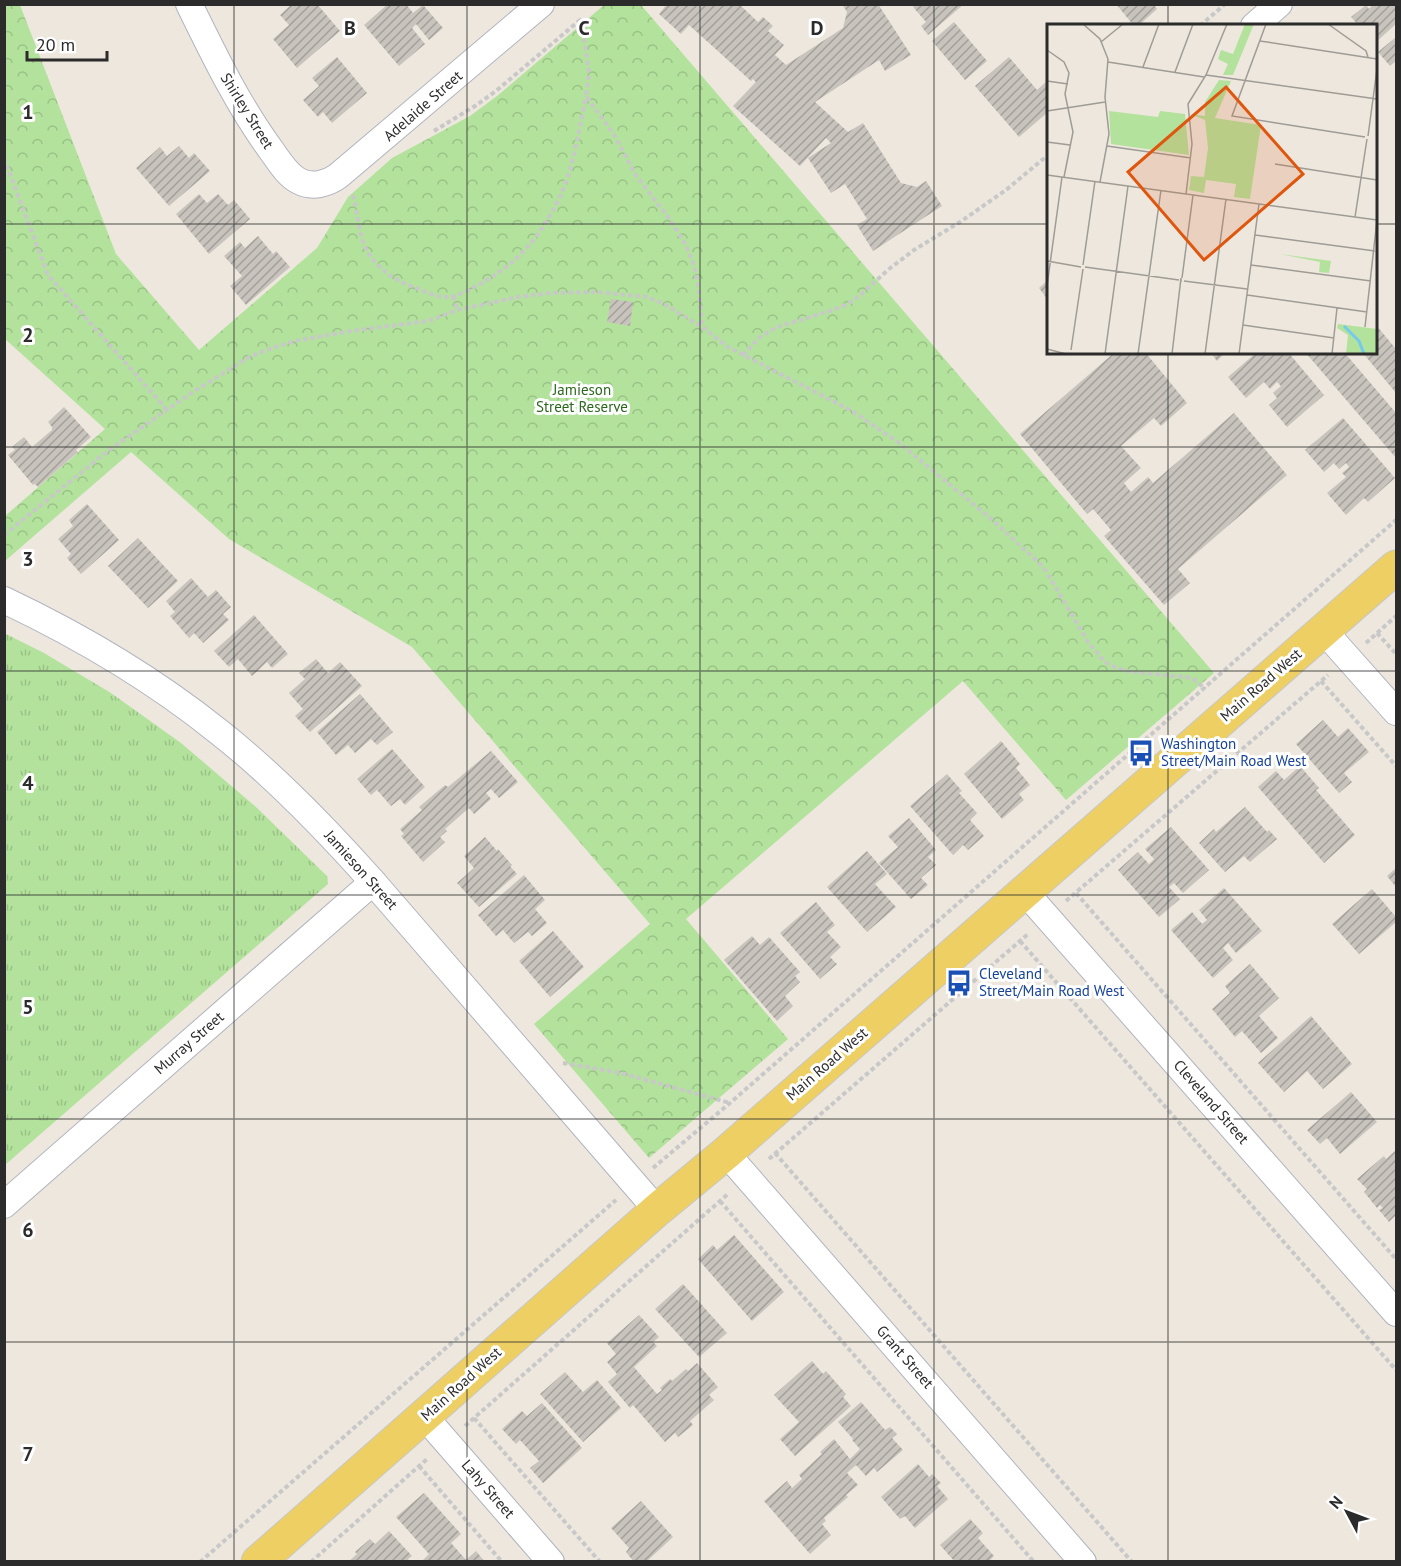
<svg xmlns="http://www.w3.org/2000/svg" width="1401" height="1566" font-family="'PT Sans',sans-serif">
<defs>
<pattern id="grass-tufts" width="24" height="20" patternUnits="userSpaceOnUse" patternTransform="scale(1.5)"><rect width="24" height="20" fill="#b3e29c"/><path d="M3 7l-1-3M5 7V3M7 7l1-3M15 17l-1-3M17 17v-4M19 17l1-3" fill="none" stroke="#9ac287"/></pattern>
<pattern id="forest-crowns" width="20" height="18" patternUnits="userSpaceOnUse" patternTransform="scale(1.5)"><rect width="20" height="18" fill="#b3e29c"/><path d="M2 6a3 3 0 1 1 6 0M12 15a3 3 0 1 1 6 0" fill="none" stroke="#9ac287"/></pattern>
<pattern id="building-hatch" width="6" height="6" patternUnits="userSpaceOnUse" patternTransform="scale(1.5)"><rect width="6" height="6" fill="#c8c4bd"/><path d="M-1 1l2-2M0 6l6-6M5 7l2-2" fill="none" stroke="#a39f9a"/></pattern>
</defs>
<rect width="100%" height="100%" fill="#ede7de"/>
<polygon fill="url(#grass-tufts)" points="4,633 44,653 111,693 181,743 256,807 327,876 328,884 5,1165"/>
<polygon fill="url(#forest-crowns)" points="5,5 20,5 116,254 199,350 317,248 348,197 392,158 470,116 497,96 604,5 641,5 1214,673 1066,800 963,681 686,919 788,1039 649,1158 534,1024 650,924 412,647 229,539 131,452 5,561 5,516 105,429 5,339"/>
<g fill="url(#building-hatch)">
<polygon points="292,4 317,4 340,31 297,68 273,39 289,25 280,15"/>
<polygon points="388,4 406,4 413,13 423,5 443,28 429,40 416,24 412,28 425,44 399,66 364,25"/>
<polygon points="667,4 739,4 758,22 763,17 773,26 768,31 784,45 775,55 786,65 843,28 847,12 842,4 878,4 911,55 885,71 879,60 815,102 848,132 863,123 901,183 917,187 926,181 942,206 873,251 857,225 867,219 845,184 831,193 808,158 831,143 826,138 800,166 733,106 756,82 753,79 751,81 689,25 681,34 659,14"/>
<polygon points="916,4 964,4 928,35 921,26 926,22 913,7"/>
<polygon points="1116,4 1156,4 1155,6 1157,9 1138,26 1134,26"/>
<polygon points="1374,4 1396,4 1396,24 1376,42 1376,26 1359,26 1351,17 1366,5 1369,9"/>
<polygon points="954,22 987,61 965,80 932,41"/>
<polygon points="1396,37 1396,61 1390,66 1378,52"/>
<polygon points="337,57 367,93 332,123 323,112 318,117 303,100 319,86 312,78"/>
<polygon points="1009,57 1037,90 1048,80 1048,112 1019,137 975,86"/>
<polygon points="179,146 189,158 194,153 210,171 169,206 136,168 160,147 167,156"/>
<polygon points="199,194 207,203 218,194 228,205 234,200 250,219 209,254 176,214"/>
<polygon points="258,236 273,254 276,251 290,267 246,305 230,286 242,276 224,256 240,242 245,248"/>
<polygon points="1048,280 1048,300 1039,288"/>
<polygon points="611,299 633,302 630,326 607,322"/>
<polygon points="1376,325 1396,349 1396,393 1362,352 1376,352"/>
<polygon points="1115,352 1145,352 1187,403 1161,426 1154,418 1121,446 1141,468 1124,483 1131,492 1148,477 1153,483 1234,413 1287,475 1178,569 1190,583 1164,605 1104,536 1111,530 1093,509 1087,514 1020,434"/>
<polygon points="1210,352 1226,352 1217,361"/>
<polygon points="1257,352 1288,352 1324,395 1287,427 1269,405 1277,398 1273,393 1281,386 1277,382 1270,389 1264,382 1246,398 1228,377"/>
<polygon points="1305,352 1344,352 1396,413 1396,458"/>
<polygon points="64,407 91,437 76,450 78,452 38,487 35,484 33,485 8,455 15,450 12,447 24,437 32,447 52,430 52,427 48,422"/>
<polygon points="1343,418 1395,478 1368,502 1364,498 1346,515 1327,493 1346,477 1342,473 1349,467 1346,463 1339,469 1334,463 1324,472 1305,450"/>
<polygon points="87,504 119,540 81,574 67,558 71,554 58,539 73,526 69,520"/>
<polygon points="138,538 178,581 148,608 108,566"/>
<polygon points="191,578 208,597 216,590 231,607 223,614 229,620 203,643 194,633 189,638 170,616 175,612 166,601"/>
<polygon points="254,615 288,654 272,668 267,662 252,676 238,659 229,667 214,651"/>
<polygon points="316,659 328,673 340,662 362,686 310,732 295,716 303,709 289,693 305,679 299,673"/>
<polygon points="360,694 393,732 377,745 371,739 355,753 348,745 336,755 317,732"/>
<polygon points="1323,720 1338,737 1348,728 1369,752 1344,773 1352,782 1339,793 1296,744"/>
<polygon points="1001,741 1020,764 1016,768 1030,785 1019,794 1024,800 1002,819 964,774"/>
<polygon points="392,749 425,787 405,805 400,799 391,806 377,790 371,795 357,779"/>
<polygon points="491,751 518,782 499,798 491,789 486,793 491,799 474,814 469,808 445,829 447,831 440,837 445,842 423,862 401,836 404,834 400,829 422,810 419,807 445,785 448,787"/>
<polygon points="1300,766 1319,788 1316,790 1355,835 1324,863 1258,787 1276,771 1284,780"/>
<polygon points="947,774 962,791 959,793 977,813 970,820 984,836 968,850 963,845 953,855 910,806"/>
<polygon points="1245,807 1267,832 1269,830 1277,839 1250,862 1244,856 1225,872 1199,843 1214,829 1216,832"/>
<polygon points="909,818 936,850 928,857 936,865 921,878 928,885 911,899 879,863 898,847 888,836"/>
<polygon points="1171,827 1209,870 1183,893 1174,883 1169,887 1180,899 1159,917 1118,870 1138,852 1149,864 1154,859 1145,849"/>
<polygon points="485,837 497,851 498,849 512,865 510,866 517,874 479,907 457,883 474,868 464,856"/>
<polygon points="867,851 887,874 875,884 896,907 867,932 827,887"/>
<polygon points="1396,868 1396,887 1387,876"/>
<polygon points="524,875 545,900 535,909 547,923 532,936 528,932 514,943 503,930 496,936 478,915"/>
<polygon points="1224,888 1262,931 1236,953 1228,943 1223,948 1233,960 1213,978 1171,930 1192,912 1202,924 1207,920 1199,910"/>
<polygon points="1372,889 1396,917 1396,922 1359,954 1332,924"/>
<polygon points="816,902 835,925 827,932 841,947 830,957 837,964 820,979 780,933"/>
<polygon points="553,931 584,967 550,997 519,961"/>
<polygon points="752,936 760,945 769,937 800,972 795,976 800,982 785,996 793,1006 777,1021 724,960"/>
<polygon points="1250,964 1279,998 1259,1016 1278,1038 1261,1053 1242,1031 1235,1037 1212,1009 1230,993 1225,986"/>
<polygon points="1311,1016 1352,1064 1323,1089 1307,1071 1284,1092 1258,1063"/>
<polygon points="1351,1092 1377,1122 1340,1154 1327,1138 1320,1144 1307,1130"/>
<polygon points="1396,1150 1396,1215 1389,1222 1379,1210 1383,1208 1380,1205 1377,1208 1364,1192 1367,1189 1357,1179 1384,1156 1386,1159"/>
<polygon points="734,1235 784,1292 752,1321 698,1259 713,1245 717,1250"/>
<polygon points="683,1284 727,1333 699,1357 655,1309"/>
<polygon points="639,1315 659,1337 653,1342 657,1346 634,1367 657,1394 662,1390 660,1388 670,1379 672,1381 686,1369 688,1371 697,1363 718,1387 709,1395 714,1400 690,1421 693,1425 678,1437 675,1433 665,1442 633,1405 630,1408 608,1382 617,1374 607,1362 616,1354 607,1343"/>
<polygon points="812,1361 823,1374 826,1371 846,1394 843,1397 851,1406 795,1456 780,1439 799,1422 774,1395"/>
<polygon points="565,1372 583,1392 597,1380 621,1408 583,1442 540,1394"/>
<polygon points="861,1402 885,1430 890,1427 897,1434 892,1438 903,1450 877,1472 874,1468 866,1476 856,1465 847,1473 858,1485 846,1495 848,1497 824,1518 826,1521 822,1524 831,1535 810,1554 764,1501 787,1481 792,1488 802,1479 799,1475 822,1454 820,1452 834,1439 850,1459 860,1449 852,1440 853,1439 838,1422"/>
<polygon points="542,1403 582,1448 543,1483 530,1468 539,1461 520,1440 516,1444 502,1429 522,1411 527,1416"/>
<polygon points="918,1464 929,1477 932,1474 941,1483 937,1486 948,1499 915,1528 905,1516 900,1519 881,1497"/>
<polygon points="424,1493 461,1534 451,1543 466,1560 476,1551 485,1562 421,1562 429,1554 396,1517"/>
<polygon points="641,1501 673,1537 646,1562 634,1562 626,1552 629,1548 611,1528"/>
<polygon points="970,1519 983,1533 978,1538 994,1556 988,1562 955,1562 940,1545"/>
<polygon points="389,1531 412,1556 408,1559 410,1562 348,1562 357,1554 355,1552 370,1539 375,1544"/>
</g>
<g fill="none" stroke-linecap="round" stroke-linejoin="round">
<g stroke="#b1b4bf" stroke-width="28">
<g id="minor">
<path d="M189 4C214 55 238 105 271 150 279 161 287 175 299 181 312 188 327 184 338 176L541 4"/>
<polyline points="1254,26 1279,4"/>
<path d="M4 600C80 636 153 679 219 732 275 776 325 828 373 882L657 1210"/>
<polyline points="1324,631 1396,712"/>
<polyline points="1025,892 1396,1313"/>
<polyline points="726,1153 1083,1562"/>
<polyline points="4,1205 373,882"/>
<polyline points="424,1416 551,1562"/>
</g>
</g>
<g stroke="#c8c8c8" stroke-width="35">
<polyline id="major" points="258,1562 424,1416 657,1210 726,1153 1396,567"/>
</g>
<g stroke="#c8c8c8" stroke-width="4" stroke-dasharray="4.5 3" stroke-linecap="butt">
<polyline points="1200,26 1225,4"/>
<polyline points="434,131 475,106 496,91 580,20 585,45 589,73 586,96 615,136 635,174 668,217 686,245 694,266 699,290 702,326"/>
<polyline points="4,158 48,275 167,410"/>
<path d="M353 195C358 213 358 233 366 249 375 266 393 280 411 286 422 290 435 297 446 297 456 297 467 291 476 286 512 267 533 246 553 210 573 176 578 134 586 96"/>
<polyline points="453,296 457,310 518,297 550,293 597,292 647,297 664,304 702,327 728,347 852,411 898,442 989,517 1037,561 1046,571 1088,642 1105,662 1116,668 1132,672 1186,677 1195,680 1205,689"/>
<polyline points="743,355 760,337 777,327 830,311 848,304 859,296 889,269 914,250 960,222 1006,190 1048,155"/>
<polyline points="4,535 109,450 193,392 249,357 272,348 295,341 351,331 428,321 457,310"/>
<polyline points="1377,633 1396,654"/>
<polyline points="1366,643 1396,616"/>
<polyline points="1321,681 1396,766"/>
<polyline points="1076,893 1396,1259"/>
<polyline points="1066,901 1328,675"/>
<polyline points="1020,941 1396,1370"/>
<polyline points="563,1063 621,1073 730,1103"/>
<polyline points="775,1153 1132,1562"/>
<polyline points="769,1159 1028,934"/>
<polyline points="653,1168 730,1103 1396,520"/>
<polyline points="720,1201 1034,1562"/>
<polyline points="474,1418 600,1562"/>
<polyline points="465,1426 729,1193"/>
<polyline points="419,1466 502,1562"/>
<polyline points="200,1562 616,1200"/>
<polyline points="311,1562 427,1459"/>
</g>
<use href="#minor" stroke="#fff" stroke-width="26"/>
<use href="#major" stroke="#edcf63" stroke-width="33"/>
</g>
<path fill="none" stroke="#2b2b2b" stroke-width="1.5" stroke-opacity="0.55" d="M234 4V1562M467 4V1562M700 4V1562M934 4V1562M1168 4V26M4 224H1048M1376 224H1396M1168 352V1562M4 447H1396M4 671H1396M4 895H1396M4 1119H1396M4 1342H1396"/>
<defs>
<g id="bus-bare" transform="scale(2.07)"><path d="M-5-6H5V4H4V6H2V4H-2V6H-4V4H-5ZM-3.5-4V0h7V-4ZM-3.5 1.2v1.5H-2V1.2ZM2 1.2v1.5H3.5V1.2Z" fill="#1a4fb4" stroke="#fff" stroke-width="2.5" paint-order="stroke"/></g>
</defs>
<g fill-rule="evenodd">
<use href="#bus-bare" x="1141" y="753"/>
<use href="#bus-bare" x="959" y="983"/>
</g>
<g text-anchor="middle" stroke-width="6" stroke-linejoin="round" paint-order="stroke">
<g font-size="15" fill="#2b2b2b" stroke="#fff">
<text transform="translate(423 106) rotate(-41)" y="5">Adelaide Street</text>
<text transform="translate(247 111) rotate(58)" y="5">Shirley Street</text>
<text transform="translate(1261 685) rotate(-41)" y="5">Main Road West</text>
<text transform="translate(361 870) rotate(48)" y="5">Jamieson Street</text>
<text transform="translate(189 1043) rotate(-41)" y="5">Murray Street</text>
<text transform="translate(827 1064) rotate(-41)" y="5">Main Road West</text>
<text transform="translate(1211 1102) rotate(49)" y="5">Cleveland Street</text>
<text transform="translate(905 1357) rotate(49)" y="5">Grant Street</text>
<text transform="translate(461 1384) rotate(-42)" y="5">Main Road West</text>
<text transform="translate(488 1489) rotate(49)" y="5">Lahy Street</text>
</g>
<g font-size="15" fill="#2b671c" stroke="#fff">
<text x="582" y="395">Jamieson<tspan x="582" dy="17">Street Reserve</tspan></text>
</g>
<g font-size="15" fill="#164399" stroke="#fff" text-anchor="start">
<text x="1161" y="749">Washington<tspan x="1161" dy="17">Street/Main Road West</tspan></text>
<text x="979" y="979">Cleveland<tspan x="979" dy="17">Street/Main Road West</tspan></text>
</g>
</g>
<g transform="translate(1047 24)">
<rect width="330" height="330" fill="#ede7de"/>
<path d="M62 87 111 93 113 87 138 90 142 131 64 120Z" fill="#b3e29c"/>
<path d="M198 0H207L186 51H176L181 40 171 35 174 26 186 30ZM172 56 184 57 168 94 214 101 203 175 187 173 189 160 159 156 157 169 142 166 144 152 157 153 161 124 158 96 143 90 158 92V78ZM233 230 284 237 282 249 272 248 273 238ZM291 300 330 305V330H299L301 311 290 304Z" fill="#b3e29c"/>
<path fill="none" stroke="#74caec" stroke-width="3" d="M297 302 312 317 317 330"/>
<path fill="none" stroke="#9f9c96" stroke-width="1.5" d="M36 0 53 15 61 35 58 73 62 110 53 158M219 0 185 92 318 113M281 0 319 27 321 33M213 17 330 35M54 18 76 0M0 26 17 38 22 49 18 70 26 108 17 153M61 38 157 53M96 43 112 0M128 48 146 0M159 51 330 75M0 57 21 60M0 87 58 78M321 112 330 45M0 118 23 121M60 122 144 134M228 140 330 156M0 151 330 196M139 170 145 120 141 80 159 51 180 0M308 193 320 115M208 211 328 227M0 237 34 243M36 241 48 157M204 241 324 257M38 243 132 256M135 254 146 171M137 257 200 265M0 262 15 153M200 271 320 288M196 301 287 314M318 303 330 196M0 325 19 330M24 326 36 245M58 330 81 162M91 330 114 166M125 330 134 254V258M158 330 179 175M192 330 212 180M285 330 290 284"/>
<path fill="#df570e" fill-opacity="0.15" stroke="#df570e" stroke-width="3" d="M179 63 256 150 157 236 81 148Z"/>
<rect width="330" height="330" fill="none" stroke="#2b2b2b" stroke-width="3"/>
</g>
<g font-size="20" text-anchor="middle" font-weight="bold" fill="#2b2b2b" stroke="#fff" stroke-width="6" stroke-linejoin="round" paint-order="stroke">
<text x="350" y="35">B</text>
<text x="584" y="35">C</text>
<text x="817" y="35">D</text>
<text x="28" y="119">1</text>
<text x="28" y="342">2</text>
<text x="28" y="566">3</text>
<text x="28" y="790">4</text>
<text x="28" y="1014">5</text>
<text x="28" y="1237">6</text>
<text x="28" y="1461">7</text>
</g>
<rect width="1401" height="1566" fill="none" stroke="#2b2b2b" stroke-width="12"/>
<g transform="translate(1347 1512) rotate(311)" stroke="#ffffff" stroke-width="4.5" paint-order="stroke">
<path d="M0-4.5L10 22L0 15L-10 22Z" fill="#2b2b2b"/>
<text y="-9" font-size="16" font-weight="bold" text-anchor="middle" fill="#2b2b2b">N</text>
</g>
<path d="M27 51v9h80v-9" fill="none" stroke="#2b2b2b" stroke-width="3"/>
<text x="36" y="51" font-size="18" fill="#2b2b2b" stroke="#ffffff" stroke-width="4.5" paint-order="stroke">20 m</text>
</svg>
